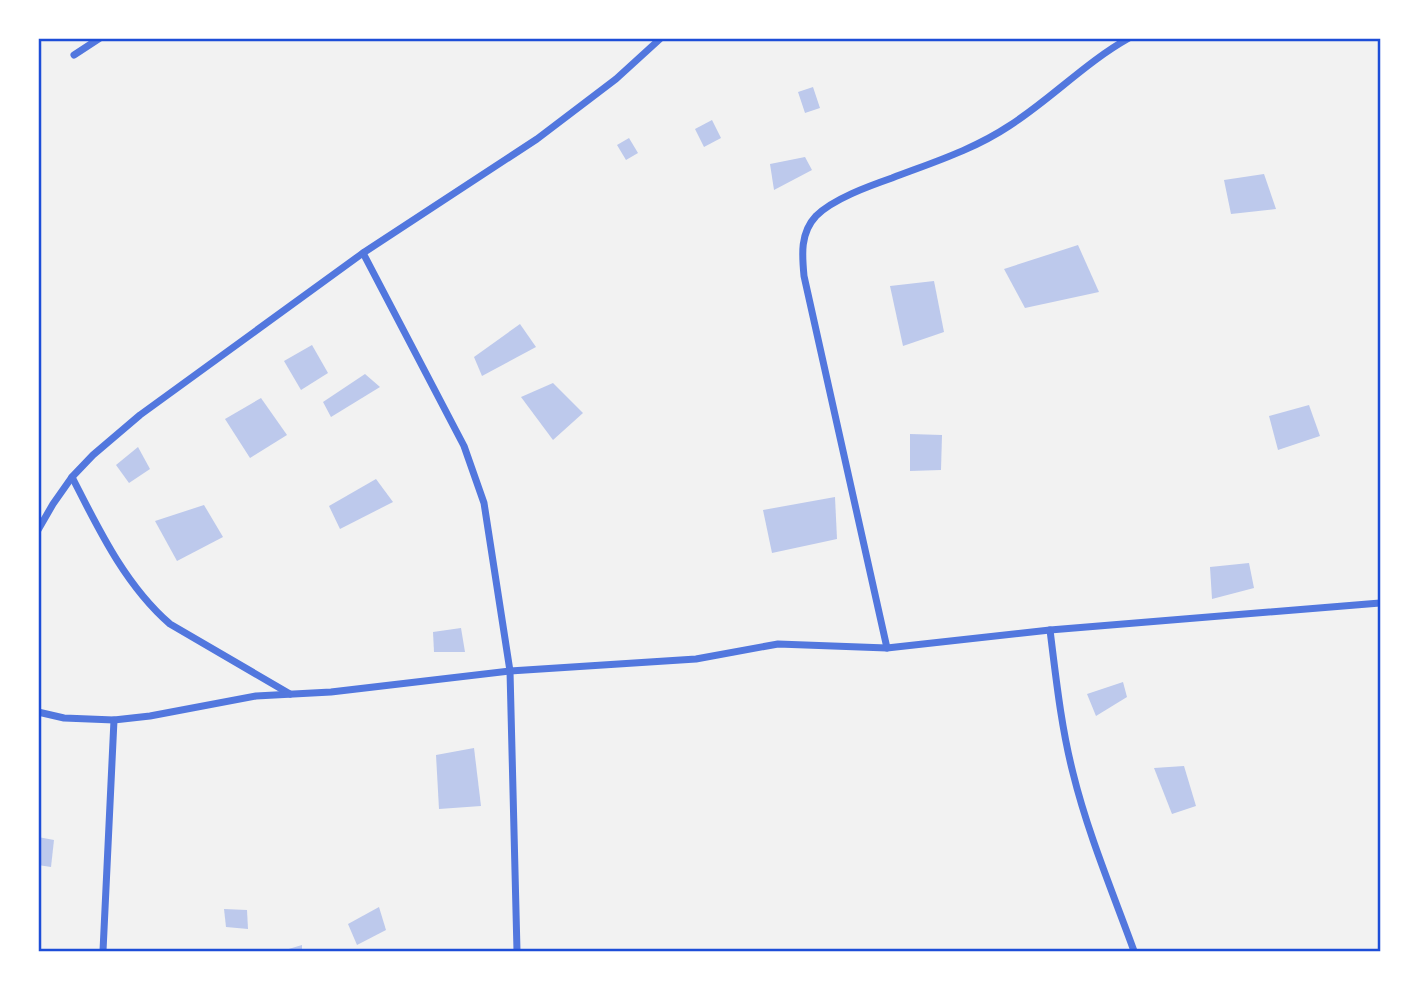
<svg xmlns="http://www.w3.org/2000/svg" width="1419" height="990" font-family="'Fira Sans Condensed',sans-serif">
<rect width="100%" height="100%" fill="#f2f2f2"/>
<g fill="#bdc9ec">
<polygon points="813,87 820,108 805,113 798,92"/>
<polygon points="712,120 721,138 704,147 695,129"/>
<polygon points="629,138 638,153 626,160 617,145"/>
<polygon points="805,157 812,170 774,190 770,164"/>
<polygon points="1264,174 1276,209 1231,214 1224,180"/>
<polygon points="1078,245 1099,292 1025,308 1004,269"/>
<polygon points="934,281 944,332 903,346 890,286"/>
<polygon points="520,324 536,347 482,376 474,357"/>
<polygon points="312,345 328,373 301,390 284,361"/>
<polygon points="365,374 380,387 331,417 323,402"/>
<polygon points="553,383 583,413 553,440 521,397"/>
<polygon points="261,398 287,435 250,458 225,419"/>
<polygon points="1309,405 1320,436 1278,450 1269,416"/>
<polygon points="910,434 942,435 941,470 910,471"/>
<polygon points="138,447 150,469 129,483 116,465"/>
<polygon points="376,479 393,502 340,529 329,506"/>
<polygon points="835,497 837,539 772,553 763,510"/>
<polygon points="204,505 223,537 177,561 155,521"/>
<polygon points="1249,563 1254,588 1212,599 1210,567"/>
<polygon points="461,628 465,652 434,652 433,632"/>
<polygon points="1123,682 1127,697 1096,716 1087,694"/>
<polygon points="474,748 481,806 439,809 436,755"/>
<polygon points="1184,766 1196,806 1172,814 1154,768"/>
<polygon points="38,837 54,840 51,867 38,865"/>
<polygon points="379,907 386,930 357,945 348,924"/>
<polygon points="224,909 247,910 248,929 226,927"/>
<polygon points="302,945 302,951 282,951"/>
</g>
<g fill="none" stroke-linecap="round" stroke-linejoin="round">
<g stroke="#5277de" stroke-width="7">
<polyline points="74,55 100,38"/>
<polyline points="363,253 464,446 484,503 510,671 517,951"/>
<path d="M72 477C98 528 125 585 170 624L290 694"/>
<polyline points="38,530 53,504 72,477 93,455 140,415 363,253 537,139 616,79 661,38"/>
<path d="M1050 630C1056 678 1061 726 1073 773 1088 834 1113 893 1134 951"/>
<path d="M887 648 804 276C802 255 800 233 816 216 833 199 869 186 892 178 931 163 973 150 1009 126 1051 99 1086 62 1129 38"/>
<polyline points="38,712 64,718 114,720 150,716 256,696 331,692 510,671 696,659 778,644 887,648 1050,630 1380,603"/>
<polyline points="103,951 114,720"/>
</g>
</g>
<rect width="1419" height="990" fill="none" stroke="#ffffff" stroke-width="80"/>
<rect x="40" y="40" width="1339" height="910" fill="none" stroke="#1d4ed8" stroke-width="2.5"/>
</svg>
